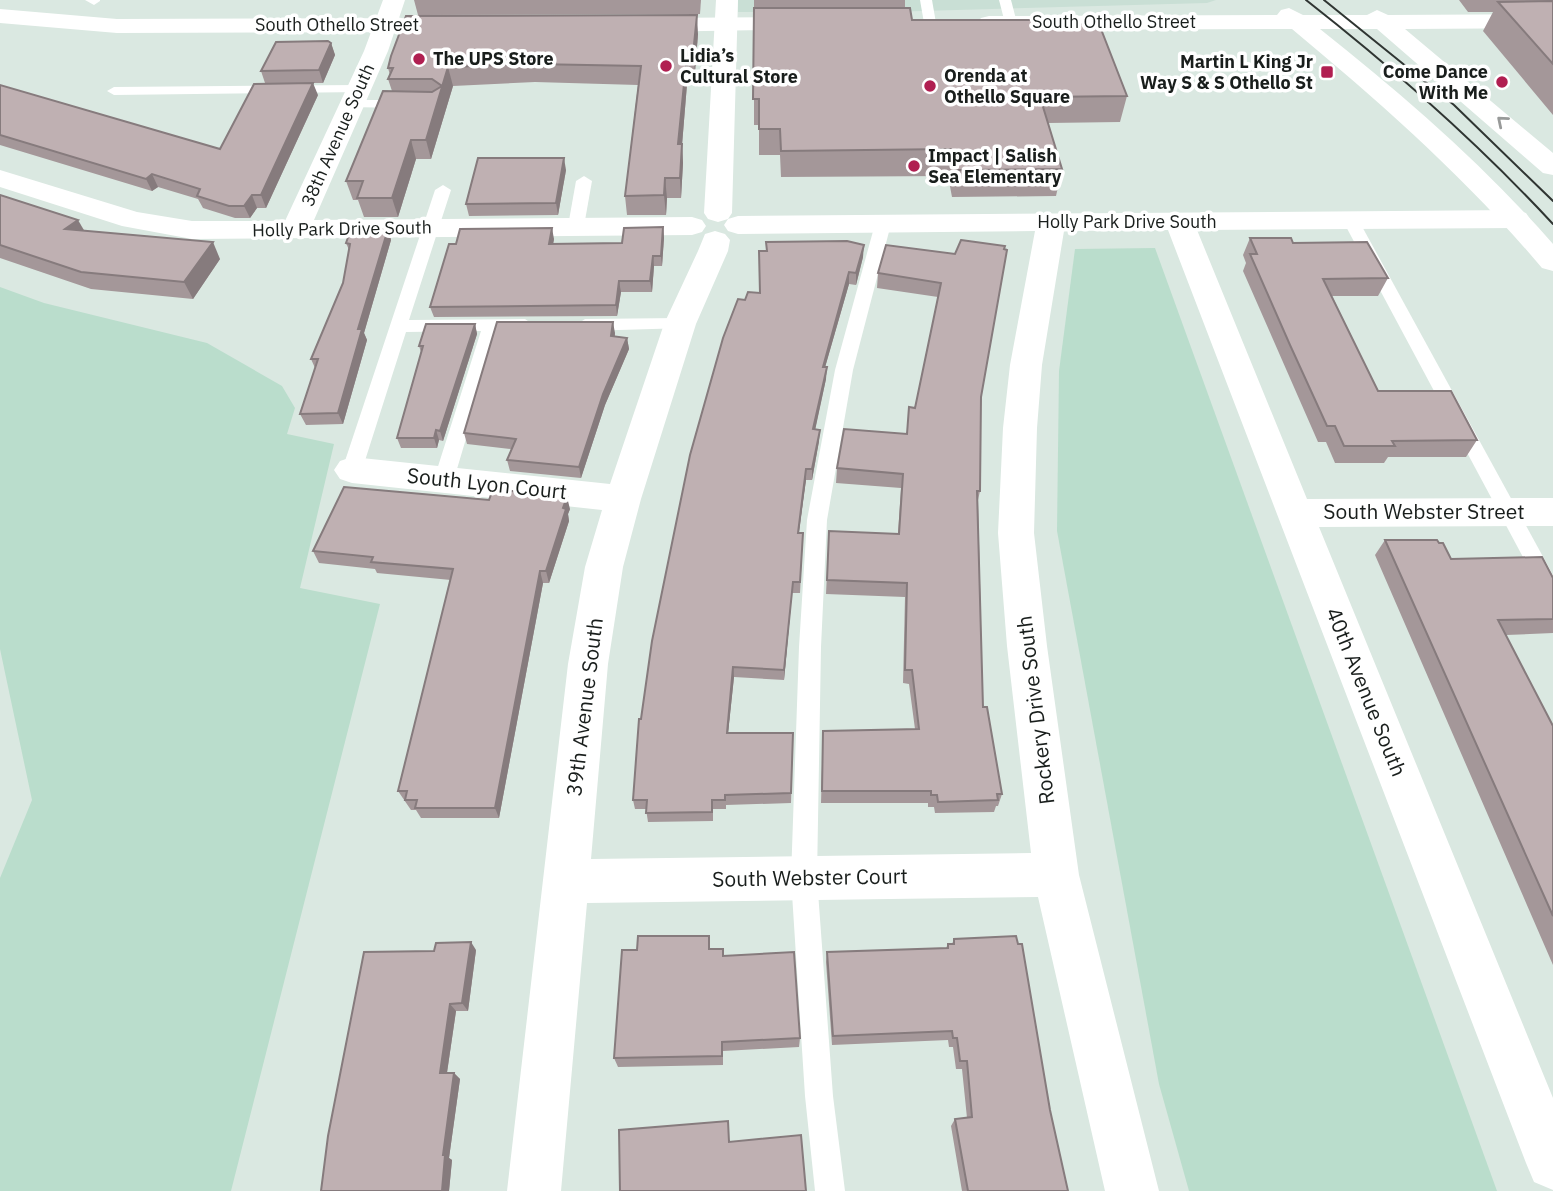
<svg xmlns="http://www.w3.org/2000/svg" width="1553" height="1191" font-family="'IBM Plex Sans',sans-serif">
<rect width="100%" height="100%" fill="#dae8e1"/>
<polygon fill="#c9dfd5" points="738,0 1216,0 1207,3 887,12 738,12"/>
<g fill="#baddcc">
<polygon points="1155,248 1497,1191 1189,1191 1159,1084 1057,531 1059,371 1075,249"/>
<polygon points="0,287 44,303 207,343 282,386 295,408 287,434 334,444 300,588 380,604 231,1191 0,1191 0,878 32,800 0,649"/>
</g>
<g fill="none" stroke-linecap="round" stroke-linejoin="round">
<g fill="#fff" fill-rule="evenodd">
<polygon points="85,0 100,0 100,1 94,5"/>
<polygon points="920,0 932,0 936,23 935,26 930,27 924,23"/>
<polygon points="999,0 1011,0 1017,23 1016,26 1011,27 1005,23"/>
<polygon points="358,85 363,86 363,92 114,95 107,91 114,87"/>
<polygon points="352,100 406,100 413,104 406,108 347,107 345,104"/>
<polygon points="584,176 592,181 584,226 576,231 568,226 576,181"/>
<polygon points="443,185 451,190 409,320 525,319 534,325 525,331 498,331 454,479 451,484 437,484 434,479 481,331 406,332 362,470 359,475 345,475 342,470 435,190"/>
<polygon points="1351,216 1359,221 1553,575 1553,602 1546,600 1343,221"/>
<polygon points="883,219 891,224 853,370 827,520 821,647 817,878 833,1096 845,1191 815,1191 805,1096 791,878 799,647 807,520 835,370 875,224"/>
<polygon points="680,318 689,324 686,328 585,331 576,325 585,319"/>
</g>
<g fill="#fff" fill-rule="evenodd">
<polygon points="383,0 405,0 388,51 314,220 692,217 702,220 706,226 702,232 692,235 192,239 122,226 0,187 0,170 137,212 192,221 285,221 364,51"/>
<polygon points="716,0 738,0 732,213 728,219 738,216 1516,210 1526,213 1530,219 1526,225 1516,228 1197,230 1307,499 1553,498 1553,526 1319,527 1553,1098 1553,1190 1534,1182 1526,1163 1168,230 1064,231 1042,365 1037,428 1034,533 1047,646 1079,875 1159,1191 1105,1191 1038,897 587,903 561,1191 507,1191 568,664 585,567 602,510 352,483 340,479 334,470 340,461 352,457 610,484 664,324 698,251 705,234 715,231 725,234 730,240 728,251 696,324 641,499 623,567 608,664 591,859 1031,853 1007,646 998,533 1003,428 1010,365 1035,231 738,234 728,231 724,225 728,219 718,222 708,219 704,213"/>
</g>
<g fill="#fff" fill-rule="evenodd">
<path d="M1289 8 1303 15H1367L1377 10 1388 15 1553 14V28L1405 29 1553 153V175L1543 173 1377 29H1320C1403 95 1483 164 1553 244V271L1542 268C1467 179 1381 103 1292 29L989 30 981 28 977 23 981 18 989 16 1277 15 1281 10Z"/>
<polygon points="0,9 117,19 456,18 464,20 468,25 464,30 456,32 117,33 0,23"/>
<polygon points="806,17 814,19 818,24 814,29 646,32 638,30 634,25 638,20 646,18"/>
</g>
<g stroke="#2f3532" stroke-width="2">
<path d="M1306 0C1394 69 1477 142 1553 224"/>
<polyline points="1324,0 1454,105 1553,201"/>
</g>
</g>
<g fill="#a49799">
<polygon points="414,0 701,0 700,14 418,15"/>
<polygon points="754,0 905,0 905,8 912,20 1042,24 1127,96 1120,122 1048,123 1062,169 1056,196 952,197 948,176 781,177 780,155 759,155 759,125 754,125"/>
<polygon points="1459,0 1553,0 1553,115 1483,31 1493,12 1468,12"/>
<polygon points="698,34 695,72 688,72 682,145 683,163 681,198 667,198 666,215 627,215 625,196 638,85 535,82 453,86 431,159 416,159 398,217 364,217 358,200 353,200 346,181 392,91 388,79 390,75 388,68"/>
<polygon points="331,43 335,55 323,83 265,83 261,71"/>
<polygon points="0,85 220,149 318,95 266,208 257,208 250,218 235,218 203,208 198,199 158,187 152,191 0,145"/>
<polygon points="566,170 558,215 469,216 466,204"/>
<polygon points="0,195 85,231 220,259 193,299 91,289 0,258"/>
<polygon points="663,227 664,238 662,266 654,266 652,292 621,292 617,316 434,317 430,307 554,239 553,244 622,243"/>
<polygon points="388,229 391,240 364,333 367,340 343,424 306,425 300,414 315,368 311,359 343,283 349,250 346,243"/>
<polygon points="1250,238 1293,243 1388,278 1378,296 1332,296 1378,391 1477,440 1466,457 1388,457 1384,463 1335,463 1326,442 1318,442 1243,271 1246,263 1243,255"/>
<polygon points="955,254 981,397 980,491 978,500 983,707 1002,794 998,806 996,806 994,812 935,813 934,807 928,807 928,803 821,803 823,731 915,729 909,684 903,683 905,597 826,594 829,531 898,534 901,488 836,483 837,468 907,434 909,407 915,408 938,297 877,288 878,273"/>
<polygon points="863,257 856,285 849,284 825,367 826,379 815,429 819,441 812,480 806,480 799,533 803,533 800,593 792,593 784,680 734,677 728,733 793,733 791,803 726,805 726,809 713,809 713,821 648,822 646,809 635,809 633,800 641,719 745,300"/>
<polygon points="475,324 477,334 443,441 439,440 437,448 401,448 397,438 421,352 419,346"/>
<polygon points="615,333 615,336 627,338 629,349 605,405 581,478 510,471 507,460 511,449 467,444 464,433"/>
<polygon points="570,509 568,514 569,521 549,583 543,583 499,818 421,818 416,810 411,810 398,791 451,580 377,573 375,569 319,563 313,551"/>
<polygon points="1385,540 1439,543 1451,559 1553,578 1553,633 1506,635 1553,726 1553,965 1375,555"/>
<polygon points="954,939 1050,1110 1068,1191 962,1191 951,1126 955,1119 967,1118 962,1069 956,1069 953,1047 949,1047 948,1040 832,1045 826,962 827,952 946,948 948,944 952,944"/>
<polygon points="710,949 724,956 800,1038 799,1047 723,1051 723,1065 618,1067 614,1058"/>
<polygon points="476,950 468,1011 456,1011 447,1073 454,1073 460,1079 449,1158 452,1160 449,1191 321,1191"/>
</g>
<g fill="#867b7d">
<polygon points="697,15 698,34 695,72 693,54"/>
<polygon points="331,43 335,55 323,83 319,70"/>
<polygon points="687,54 688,72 682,145 683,163 681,198 678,144"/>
<polygon points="448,67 453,86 431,159 426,140"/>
<polygon points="313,83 318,95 266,208 261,195"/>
<polygon points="411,140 416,159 398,217 392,198"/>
<polygon points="564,158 566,170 558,215 556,203"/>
<polygon points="152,174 158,187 152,191 146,179"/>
<polygon points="665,178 667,198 666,215 664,195"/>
<polygon points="252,195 257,208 250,218 244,206"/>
<polygon points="78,220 88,237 65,229"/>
<polygon points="663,227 664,238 662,266 661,256"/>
<polygon points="552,228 554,239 551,255 549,244"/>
<polygon points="388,229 391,240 364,333 367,340 343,424 338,413 358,329"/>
<polygon points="213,242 220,259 193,299 184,282"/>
<polygon points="864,245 863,257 856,285 856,273"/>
<polygon points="653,256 654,266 652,292 650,281"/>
<polygon points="849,272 849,284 822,378 823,367"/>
<polygon points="619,281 621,292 617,316 616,305"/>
<polygon points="613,322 615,333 613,347 611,336"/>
<polygon points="475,324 477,334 443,441 440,431"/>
<polygon points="627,338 629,349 605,405 581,478 579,467 603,394"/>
<polygon points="827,367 826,379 813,440 813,429"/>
<polygon points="436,430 439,440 437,448 434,438"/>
<polygon points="820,430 819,441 812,480 812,469"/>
<polygon points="806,469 806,480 797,544 798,533"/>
<polygon points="567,497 570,509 568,514 569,521 549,583 546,571 563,508"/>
<polygon points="540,571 543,583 499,818 495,808"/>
<polygon points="793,582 792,593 784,680 784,670"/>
<polygon points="733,667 734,677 727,743 727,733"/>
<polygon points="471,942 476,950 468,1011 462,1003"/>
<polygon points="450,1004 456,1011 446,1079 440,1073"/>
<polygon points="454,1073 460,1079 449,1158 452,1160 449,1191 442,1191 443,1155"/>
</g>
<g fill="#bfb0b2" stroke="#867b7d" stroke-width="2">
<polygon points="1553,1 1553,64 1498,2"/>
<polygon points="754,8 910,8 912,20 1040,20 1042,24 1099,24 1127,96 1040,97 1062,169 955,170 951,149 781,151 780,129 759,129 759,99 753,99"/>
<polygon points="697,15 693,54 687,54 678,144 682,144 680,178 665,178 664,195 625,196 641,66 532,64 448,67 426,140 411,140 392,198 357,198 363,181 346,181 383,91 432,92 442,86 432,79 388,79 393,68 388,68 391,56 406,16"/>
<polygon points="328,41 331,43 319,70 261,71 276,42"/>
<polygon points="313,83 261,195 252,195 244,206 229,206 197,196 200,189 152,174 146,179 0,135 0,85 220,149 254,84"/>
<polygon points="478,158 564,158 556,203 466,204"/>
<polygon points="0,195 78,220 65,229 213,242 184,282 81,272 0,245"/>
<polygon points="663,227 661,256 653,256 650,281 619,281 616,305 430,307 449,244 456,244 460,229 552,228 549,244 622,243 624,228"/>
<polygon points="351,229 388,229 358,329 362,329 338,413 300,414 318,359 311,359 343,283 350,244 346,243"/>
<polygon points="1250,238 1291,238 1293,243 1367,242 1388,278 1323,279 1378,391 1451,391 1477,440 1392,441 1395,446 1344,446 1335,426 1327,426 1290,345 1250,254 1257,254"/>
<polygon points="961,240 1005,246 1004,249 1007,250 981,397 980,491 977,491 983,707 987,707 1002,794 997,794 998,800 938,802 937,795 931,795 931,791 822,791 823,731 919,729 912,670 905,670 907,583 827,580 829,531 899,534 903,474 837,468 844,429 907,434 909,407 915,408 941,283 878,273 886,245 955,254"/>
<polygon points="847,241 864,245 856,273 849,272 823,367 827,367 813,429 820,430 812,469 806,469 798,533 803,533 800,582 793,582 784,670 733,667 727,733 793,733 791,793 725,795 725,800 712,800 712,812 646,813 647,800 633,800 639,719 641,719 652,641 690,455 723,338 738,299 745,300 748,292 760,293 759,251 767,251 766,242"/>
<polygon points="497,322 613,322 611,336 627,338 603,394 579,467 507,460 516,439 464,433"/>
<polygon points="426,324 475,324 440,431 436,430 434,438 397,438 423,346 419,346"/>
<polygon points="344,487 489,500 493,489 567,497 563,508 566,509 546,571 540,571 495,808 415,808 417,800 405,800 407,791 398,791 453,569 371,562 373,557 313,551"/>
<polygon points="1385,540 1437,540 1439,543 1443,543 1451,559 1542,557 1553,578 1553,619 1498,620 1553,726 1553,916"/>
<polygon points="638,936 709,936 709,949 723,949 723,956 794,952 800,1038 722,1042 722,1056 614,1058 622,950 637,950"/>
<polygon points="1016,936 1018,944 1022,944 1050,1110 1068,1191 968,1191 955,1119 972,1117 967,1061 960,1061 957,1038 953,1038 952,1031 833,1036 827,952 948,948 948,944 954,944 954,939"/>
<polygon points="471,942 462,1003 450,1004 440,1073 454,1073 443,1155 445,1155 442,1191 321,1191 328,1136 364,952 434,951 436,943"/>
<polygon points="728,1121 729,1142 801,1135 806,1191 620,1191 619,1130"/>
</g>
<defs><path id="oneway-chevron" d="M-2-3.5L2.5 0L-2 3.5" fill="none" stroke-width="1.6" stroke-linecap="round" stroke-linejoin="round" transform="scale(1.75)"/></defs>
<use stroke="#989a99" href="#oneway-chevron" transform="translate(1502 121) rotate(-140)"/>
<g fill="#b01f51" stroke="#fff" stroke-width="2.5">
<circle cx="419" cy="59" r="7"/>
<circle cx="666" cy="66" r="7"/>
<rect x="1320" y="65" width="14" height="14" rx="3.5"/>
<circle cx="1502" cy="82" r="7"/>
<circle cx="930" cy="86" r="7"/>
<circle cx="914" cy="166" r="7"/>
</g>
<g text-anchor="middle" stroke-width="7" stroke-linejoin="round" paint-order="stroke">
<g font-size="18" fill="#191e1c" stroke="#fff">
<text x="1114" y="28">South Othello Street</text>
<text x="337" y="31">South Othello Street</text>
<text transform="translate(338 135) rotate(-66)" y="6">38th Avenue South</text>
<text x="1127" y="228">Holly Park Drive South</text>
<text transform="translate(342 229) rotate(-1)" y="6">Holly Park Drive South</text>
</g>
<g font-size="18" font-weight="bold" fill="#191e1c" stroke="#fff" text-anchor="start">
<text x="680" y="62">Lidia’s<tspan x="680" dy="21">Cultural Store</tspan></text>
<text x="433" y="65">The UPS Store</text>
<text x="1313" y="68" text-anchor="end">Martin L King Jr<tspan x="1313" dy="21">Way S &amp; S Othello St</tspan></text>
<text x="1488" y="78" text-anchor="end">Come Dance<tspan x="1488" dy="21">With Me</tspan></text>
<text x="944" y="82">Orenda at<tspan x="944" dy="21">Othello Square</tspan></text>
<text x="928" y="162">Impact | Salish<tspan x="928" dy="21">Sea Elementary</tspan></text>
</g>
<g font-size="21" fill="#191e1c" stroke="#fff">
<text transform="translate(487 484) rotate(6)" y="7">South Lyon Court</text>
<text x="1424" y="519">South Webster Street</text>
<text transform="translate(1366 692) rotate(68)" y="7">40th Avenue South</text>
<text transform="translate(585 707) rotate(-83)" y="7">39th Avenue South</text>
<text transform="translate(1036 710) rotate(-97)" y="7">Rockery Drive South</text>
<text transform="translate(810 878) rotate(-1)" y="7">South Webster Court</text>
</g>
</g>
</svg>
